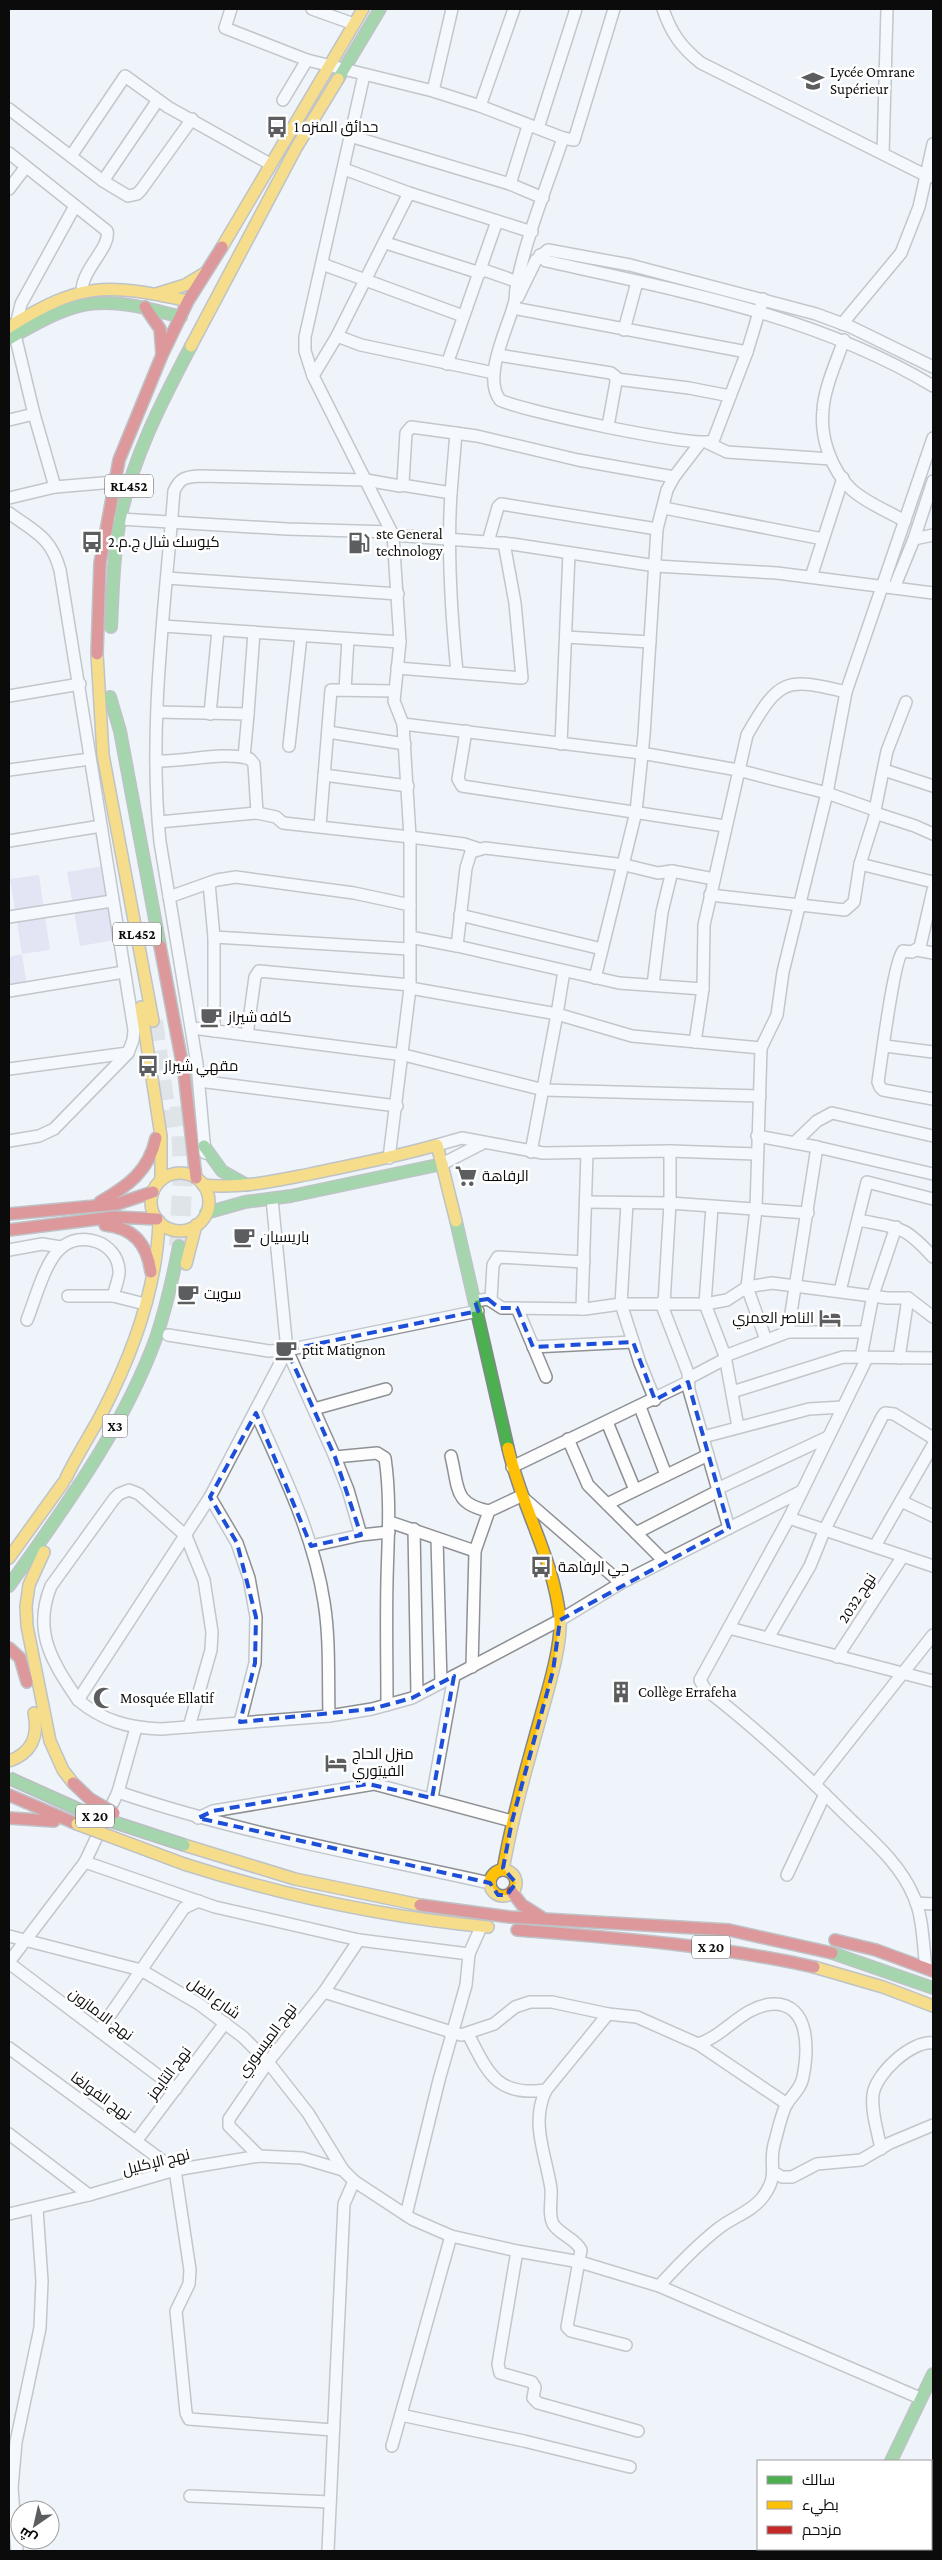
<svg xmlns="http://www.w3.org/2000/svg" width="942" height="2560" font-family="'Crimson Pro',Cairo,serif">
<rect width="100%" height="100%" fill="#eff4fa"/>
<g fill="#d7d2ee">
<polygon points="103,866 115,940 80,946 67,872"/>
<polygon points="39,875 50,950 22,954 27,986 9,989 9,957 22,954 10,879"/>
</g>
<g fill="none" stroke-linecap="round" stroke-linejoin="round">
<g stroke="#cdd1d6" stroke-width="20" stroke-dasharray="20 10" stroke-linecap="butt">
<polyline points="153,1021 168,1128"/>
<polyline points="179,1246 183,1171 180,1105"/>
</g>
<g stroke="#8e9093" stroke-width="14">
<g id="street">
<polyline points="231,9 225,28 307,60 433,91 480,106 563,138 574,140 614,9"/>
<polyline points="312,9 354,24"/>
<path d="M663 9C671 33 681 47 701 63L925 175 933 177"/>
<polyline points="364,75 305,337 305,351 313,376 393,535 400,642 394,701 403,724 410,837 410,988 389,1158"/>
<polyline points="433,91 452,9"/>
<polyline points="283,100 307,60"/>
<polyline points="480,106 514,9"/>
<polyline points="9,109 103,181 128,196 137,194 141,190 192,119"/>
<polyline points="538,128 576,9"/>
<polyline points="350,136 510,184 543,198"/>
<path d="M563 138C547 186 525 239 516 289 515 294 516 299 514 304 508 328 482 377 500 400 522 411 694 448 713 441L747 352 763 299"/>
<path d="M9 153 107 231C111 247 83 268 82 290"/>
<polyline points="883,154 887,9"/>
<polyline points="71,156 125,76 168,107 270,164"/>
<polyline points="344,169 409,193 532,232"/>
<polyline points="103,181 158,100"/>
<polyline points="510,184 528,126"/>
<polyline points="9,189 25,168"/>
<polyline points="386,243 480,273"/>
<path d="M540 255 546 261C680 291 815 315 933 386"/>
<polyline points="322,264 463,316"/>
<polyline points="481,269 518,282"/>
<polyline points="518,297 536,260 548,250 630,265 816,314 851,327 933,367"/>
<polyline points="513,308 747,352"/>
<polyline points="17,321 21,304 75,206"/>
<polyline points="842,324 901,253 919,207 933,144"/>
<polyline points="624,330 637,282"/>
<polyline points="15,335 34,414 55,487"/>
<polyline points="337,336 361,345 494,373"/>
<path d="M844 340C837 360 824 389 823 410 820 437 831 470 852 490 867 503 887 511 905 521"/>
<polyline points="498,355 611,373 616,377 616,382 608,426"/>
<polyline points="447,364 497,221"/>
<polyline points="313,376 337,336 409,193"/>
<polyline points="616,379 689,388 730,396"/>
<polyline points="9,420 34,414"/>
<polyline points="708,443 727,452 831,459"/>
<polyline points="402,485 451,493 456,433"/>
<path d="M451 493C447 553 451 612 457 672"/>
<polyline points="9,498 55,487 114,482"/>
<polyline points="664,508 823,539"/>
<path d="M9 513C35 532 51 537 60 570L134 1030 133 1040 128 1053 9 1069"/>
<polyline points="120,519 287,529 391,532"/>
<polyline points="393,535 512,544 656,566 777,573 933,593"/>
<polyline points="914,539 933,535"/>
<polyline points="488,542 498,507 501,504 657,529"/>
<polyline points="811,577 843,478"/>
<polyline points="167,578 398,594"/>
<polyline points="894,588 914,539 933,481"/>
<polyline points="163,626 400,642"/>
<polyline points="566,637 650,642"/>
<polyline points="397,668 522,678 515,603 504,543"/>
<polyline points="345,690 348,639"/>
<polyline points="9,696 80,684"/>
<polyline points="906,702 887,751 875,810 878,814 915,826 933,834"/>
<polyline points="157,712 248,714 244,757"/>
<polyline points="210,714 218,630"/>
<polyline points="248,714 254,632"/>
<polyline points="403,724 641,753 738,770 827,793 875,810"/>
<polyline points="466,731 458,779 462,786 725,826"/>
<polyline points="328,732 405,744"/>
<polyline points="561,744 569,553"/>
<polyline points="289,746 301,636"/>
<path d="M157 761C185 762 224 751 250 759L254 764 257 813"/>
<polyline points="9,770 90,759"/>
<polyline points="884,770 933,786"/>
<polyline points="324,775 408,786"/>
<polyline points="159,822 257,813 276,817 283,823 410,837 464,844 479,849"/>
<polyline points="320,826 331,690 394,691"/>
<polyline points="9,841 101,826"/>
<polyline points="860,864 933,882"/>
<polyline points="209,883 214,937 409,949"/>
<path d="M933 890 920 947 912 952 903 951C894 959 881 1062 878 1082L880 1087 883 1090 933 1099"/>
<polyline points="710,895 845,910 854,902 860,864 876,813"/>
<polyline points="169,897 217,880 236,877 354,893 410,905"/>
<polyline points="460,915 602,949"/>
<polyline points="9,917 112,901"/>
<polyline points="410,937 457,946 619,983 703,989"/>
<polyline points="457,946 466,868 471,852 485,848 625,865 658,873 672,871 714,879"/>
<polyline points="917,950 933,953"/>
<polyline points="595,978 636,812 644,735 657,529 667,490 674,477 700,443"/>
<polyline points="653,985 662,912 672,871"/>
<polyline points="410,988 557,1014 564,971"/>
<polyline points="9,991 124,972"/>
<polyline points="192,1028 404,1055 544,1090 760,1096"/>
<polyline points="214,1031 214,937"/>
<polyline points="247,1035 255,977 259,971 410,985"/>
<path d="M695 1042 703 989 704 925 747 735C779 679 785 677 846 692"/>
<polyline points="885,1046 933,1052"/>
<polyline points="199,1081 397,1106"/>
<polyline points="757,1136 817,1147 933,1174"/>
<polyline points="9,1141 39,1136 54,1129 128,1053"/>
<polyline points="794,1143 817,1121 832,1113 933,1136"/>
<polyline points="437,1145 462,1138 543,1153 670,1151 756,1154"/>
<polyline points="531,1152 557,1014 632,1036 761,1048"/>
<path d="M205 1153 197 1064 160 842C148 725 165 608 174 491 180 478 185 477 199 476L366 480 400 486 403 483 406 433 411 427 477 436 578 460 674 477"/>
<polyline points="442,1164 483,1143"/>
<path d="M272 1199 287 1350 335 1457 377 1453 385 1458C391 1499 388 1538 387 1580 386 1621 387 1663 387 1705"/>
<polyline points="587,1202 670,1203 808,1213"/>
<polyline points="627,1203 621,1304 640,1363 655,1400"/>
<polyline points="712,1207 705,1304 725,1356 788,1332 865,1332"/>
<path d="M858 1220C899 1228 904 1225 933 1257"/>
<polyline points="9,1250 42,1244 61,1247"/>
<polyline points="840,1291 867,1182 933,1199"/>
<polyline points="68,1296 113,1296 145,1304"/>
<polyline points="491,1299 493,1265 498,1257 584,1262"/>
<polyline points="475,1301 488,1299 502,1308 585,1309 621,1304 705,1304 727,1300 747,1287 772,1283 887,1298 908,1298 933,1317"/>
<polyline points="661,1303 688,1373 689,1390 729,1528"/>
<polyline points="664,1304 670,1203 670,1151"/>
<polyline points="517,1308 546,1377"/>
<polyline points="582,1309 587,1153"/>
<path d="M478 1311 287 1350 210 1497 78 1700C103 1721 129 1728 161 1729L329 1716 372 1709 412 1698 560 1620 621 1583 802 1491"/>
<path d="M27 1320C35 1300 45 1261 61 1248 81 1230 117 1242 119 1270 120 1277 115 1288 113 1296"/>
<polyline points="788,1332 817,1147"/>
<polyline points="168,1335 269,1351 287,1350"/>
<polyline points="766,1340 747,1287 756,1209 761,1048 777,1015 783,972 827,793 846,692 933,438"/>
<polyline points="533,1347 633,1342"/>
<polyline points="725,1356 738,1427"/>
<polyline points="861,1357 873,1295 896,1227"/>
<path d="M867 1358 789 1518 700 1680 705 1689C756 1728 804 1773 849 1818 873 1841 901 1865 914 1897 923 1917 923 1945 926 1968"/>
<polyline points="899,1358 908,1298"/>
<polyline points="689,1378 725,1359"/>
<polyline points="732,1392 843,1357 933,1358"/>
<polyline points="640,1407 666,1475"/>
<polyline points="314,1409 386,1389"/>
<path d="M256 1413C283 1473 314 1536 324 1602 330 1639 328 1678 329 1716"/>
<polyline points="607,1422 635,1490"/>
<polyline points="703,1437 809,1409 843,1407"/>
<polyline points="568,1439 588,1485 664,1561"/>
<path d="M451 1456C459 1488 453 1504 489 1511"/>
<polyline points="335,1457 348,1490 361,1535 389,1532"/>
<polyline points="512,1467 688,1382"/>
<polyline points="717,1489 828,1437"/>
<polyline points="210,1497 237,1543 249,1578 256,1617 255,1663 240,1722"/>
<polyline points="901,1501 933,1516"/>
<polyline points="607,1504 708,1455"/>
<polyline points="789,1518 933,1566"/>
<polyline points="390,1522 475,1551"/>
<polyline points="414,1529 417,1695"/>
<polyline points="636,1533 718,1491"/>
<polyline points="437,1539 441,1683"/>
<polyline points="311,1546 361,1535"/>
<polyline points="875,1546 933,1445"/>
<polyline points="729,1628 933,1681"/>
<polyline points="768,1638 810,1566 825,1529 882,1417 885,1413 894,1414 933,1438"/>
<polyline points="837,1657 903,1556"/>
<polyline points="472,1667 475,1551 489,1511 521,1496 621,1583"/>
<path d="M78 1700C53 1663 32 1632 51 1586L114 1499 119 1494 129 1490 139 1494 186 1536 204 1580 212 1632 211 1650 189 1727"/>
<polyline points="815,1784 933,1635"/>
<path d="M118 1792C239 1833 365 1855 490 1883"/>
<polyline points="432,1798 454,1676"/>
<polyline points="108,1813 118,1792 136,1728"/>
<polyline points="198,1818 213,1811 374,1784 512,1821"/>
<polyline points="85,1862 215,1907 359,1940 469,1954"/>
<polyline points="787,1875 825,1794"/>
<polyline points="916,1903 933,1904"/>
<polyline points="9,1936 141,1970 199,2004 243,2037 268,2062 308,2113 343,2170 354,2181 412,2219 451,2236 517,2251 580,2262 659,2286 920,2398"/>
<polyline points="9,1962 85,1862 101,1828"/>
<polyline points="9,1963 176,2089"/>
<polyline points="324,1992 461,2035 494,2024 515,2007 530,2002 552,2002 608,2014 637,2017 698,2044 787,2104"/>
<path d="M608 2014 546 2090C530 2123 546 2155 551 2189 552 2200 548 2214 553 2224 560 2235 575 2238 581 2250L567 2327 571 2331 626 2345"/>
<polyline points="99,2031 184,1908 199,1901"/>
<path d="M468 2034C488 2073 497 2097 546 2090"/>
<polyline points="9,2048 175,2170 190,2270 189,2284 176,2311 186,2413 189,2419 333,2430"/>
<polyline points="9,2134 89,2195"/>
<polyline points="137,2140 225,2023"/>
<path d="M881 2149C878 2132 871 2113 873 2095 875 2074 912 2040 933 2043"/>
<polyline points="259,2156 229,2126 229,2119 268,2062 324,1992 359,1940"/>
<polyline points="775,2173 782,2177 792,2177 817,2164 861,2160 890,2143 933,2125"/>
<polyline points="9,2214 89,2195 175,2170 259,2156 302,2158 343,2170"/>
<polyline points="406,2215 439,2080 466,1985 469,1954 481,1927"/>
<polyline points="517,2251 498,2364 500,2373 532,2382 535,2387 533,2398 538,2403 638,2431"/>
<path d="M659 2286C678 2265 697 2245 719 2228 733 2217 751 2212 762 2198 781 2174 767 2166 775 2141 778 2130 781 2116 786 2105 792 2095 801 2089 803 2077 808 2052 811 2003 773 2004 742 2006 725 2036 698 2044"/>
<polyline points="401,2415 524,2441 630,2467"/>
<polyline points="392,2446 451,2236"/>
<polyline points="190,2496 330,2502"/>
<polyline points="17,2551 12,2488 16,2442 40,2328 42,2281 37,2209"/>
<polyline points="328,2551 344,2204 354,2181"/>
</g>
</g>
<g stroke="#848789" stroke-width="14">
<g id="fast">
<polyline points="338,79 380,9"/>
<path d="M9 339C82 296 100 295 181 317"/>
<path d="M111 627C113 592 113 555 120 520 132 459 162 401 191 346"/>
<polyline points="110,697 120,731 160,946"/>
<polyline points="204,1146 222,1171 247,1185"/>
<polyline points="206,1213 245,1202 291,1196 442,1164"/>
<polyline points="456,1221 508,1448"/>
<path d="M9 1586C64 1508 123 1429 156 1338 166 1308 173 1277 179 1246"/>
<polyline points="832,1953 933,1988"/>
<polyline points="891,2461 933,2374"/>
<polyline points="862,2551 863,2549"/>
</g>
</g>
<g stroke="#848789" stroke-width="14">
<g id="slow">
<polyline points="222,247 363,9"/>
<polyline points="156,294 185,285 205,273"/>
<path d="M9 327C81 282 106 283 188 301"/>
<polyline points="191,346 296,148 338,79"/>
<polyline points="97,654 103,755 153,1021"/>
<polyline points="141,1007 161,1136 161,1180"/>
<circle cx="180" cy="1202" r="29"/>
<path d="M203 1185C240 1189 274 1181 310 1174 352 1165 395 1157 437 1145L456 1221"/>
<polyline points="186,1264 196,1225"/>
<path d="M66 1478C77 1455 91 1434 103 1411 134 1351 157 1288 159 1221"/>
<polyline points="44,1552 29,1585 26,1606 27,1626 50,1741 63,1770 73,1783"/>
<polyline points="9,1558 63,1483"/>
<path d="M9 1761C32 1753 39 1736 34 1713"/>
<polyline points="184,1845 295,1879 420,1905"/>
<path d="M184 1864C284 1896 384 1917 488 1927"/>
<path d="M503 1870C512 1819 526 1769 540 1719 547 1693 562 1645 560 1619 554 1559 521 1506 508 1448"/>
<circle cx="503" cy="1883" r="13"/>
<polyline points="814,1967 883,1987 933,2006"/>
</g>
</g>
<g stroke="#848789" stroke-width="14">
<g id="jam">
<polyline points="145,307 160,329 162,354"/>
<polyline points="97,654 100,563 119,460 162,355 188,301 222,247"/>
<polyline points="160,946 184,1073 196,1178"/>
<path d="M100 1202C128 1186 149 1171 156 1138"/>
<polyline points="9,1214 117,1204 153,1192"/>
<path d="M105 1225C134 1228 147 1244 151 1272"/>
<polyline points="9,1230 114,1217 157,1219"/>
<polyline points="9,1648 20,1658 27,1682"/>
<polyline points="9,1795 77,1824"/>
<polyline points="9,1818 54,1821"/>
<polyline points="512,1892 522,1905 541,1917"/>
<polyline points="420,1905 510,1917 729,1930 832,1953"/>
<path d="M517 1930C617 1938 716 1945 814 1967"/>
<polyline points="835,1940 876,1950 933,1971"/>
</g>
</g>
<use href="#street" stroke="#fdfdfe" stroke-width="11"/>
<use href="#fast" stroke="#4caf50" stroke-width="11"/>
<use href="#slow" stroke="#ffc107" stroke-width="11"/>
<use href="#jam" stroke="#c62828" stroke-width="11"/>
<g stroke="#7b7d80" stroke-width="14" stroke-linecap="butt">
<polyline id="fast-bridge" points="9,1778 89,1814 184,1845"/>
</g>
<g stroke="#7b7d80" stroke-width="14" stroke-linecap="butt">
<polyline id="slow-bridge" points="77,1824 184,1864"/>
</g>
<g stroke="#7b7d80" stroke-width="14" stroke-linecap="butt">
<polyline id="jam-bridge" points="73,1783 90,1799 114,1813"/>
</g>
<use href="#fast-bridge" stroke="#4caf50" stroke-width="11"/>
<use href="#slow-bridge" stroke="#ffc107" stroke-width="11"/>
<use href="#jam-bridge" stroke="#c62828" stroke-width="11"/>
</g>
<path d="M0 0H942V2560H0ZM488 1299 499 1308H517L533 1347 633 1342 655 1400 688 1382 729 1528 560 1620 553 1671 512 1821 503 1868 516 1883 507 1895H498L490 1883 198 1818 213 1811 368 1784 432 1798 454 1676 412 1698 372 1709 240 1722 255 1663 256 1617 237 1543 210 1497 256 1413 311 1546 361 1535 335 1457 287 1350 478 1311 475 1301Z" fill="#eff4fa" fill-opacity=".55" fill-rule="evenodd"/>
<path fill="none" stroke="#1d4ed8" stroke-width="4" stroke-dasharray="10 6" stroke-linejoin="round" d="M488 1299 499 1308H517L533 1347 633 1342 655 1400 688 1382 729 1528 560 1620 553 1671 512 1821 503 1868 516 1883 507 1895H498L490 1883 198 1818 213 1811 368 1784 432 1798 454 1676 412 1698 372 1709 240 1722 255 1663 256 1617 237 1543 210 1497 256 1413 311 1546 361 1535 335 1457 287 1350 478 1311 475 1301Z"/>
<defs>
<g id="school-bare" transform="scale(1.725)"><path d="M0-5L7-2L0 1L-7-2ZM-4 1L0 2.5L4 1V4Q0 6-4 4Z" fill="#5b5d5f" stroke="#fff" stroke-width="2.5" paint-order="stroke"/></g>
<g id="bus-bare" transform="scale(1.725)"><path d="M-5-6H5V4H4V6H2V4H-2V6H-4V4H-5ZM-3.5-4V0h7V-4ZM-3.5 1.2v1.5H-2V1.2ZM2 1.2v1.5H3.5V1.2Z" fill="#5b5d5f" stroke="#fff" stroke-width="2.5" paint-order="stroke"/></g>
<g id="fuel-bare" transform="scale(1.725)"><path d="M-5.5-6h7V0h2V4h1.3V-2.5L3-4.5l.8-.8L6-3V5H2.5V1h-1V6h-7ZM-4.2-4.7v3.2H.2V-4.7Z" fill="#5b5d5f" stroke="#fff" stroke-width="2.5" paint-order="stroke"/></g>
<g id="cafe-bare" transform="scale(1.725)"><path d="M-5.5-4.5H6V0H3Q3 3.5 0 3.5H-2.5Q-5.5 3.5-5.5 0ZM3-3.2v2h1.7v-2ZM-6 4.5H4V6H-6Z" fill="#5b5d5f" stroke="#fff" stroke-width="2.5" paint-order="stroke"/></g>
<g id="supermarket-bare" transform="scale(1.725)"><path d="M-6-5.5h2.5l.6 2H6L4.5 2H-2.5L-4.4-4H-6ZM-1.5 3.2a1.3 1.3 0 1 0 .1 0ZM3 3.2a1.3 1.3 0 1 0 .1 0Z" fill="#5b5d5f" stroke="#fff" stroke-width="2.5" paint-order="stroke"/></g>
<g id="hotel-bare" transform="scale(1.725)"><path d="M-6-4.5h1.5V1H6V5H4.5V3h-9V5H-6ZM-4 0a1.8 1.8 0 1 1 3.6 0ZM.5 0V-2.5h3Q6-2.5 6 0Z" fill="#5b5d5f" stroke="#fff" stroke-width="2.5" paint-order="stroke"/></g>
<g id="building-bare" transform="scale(1.725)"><path d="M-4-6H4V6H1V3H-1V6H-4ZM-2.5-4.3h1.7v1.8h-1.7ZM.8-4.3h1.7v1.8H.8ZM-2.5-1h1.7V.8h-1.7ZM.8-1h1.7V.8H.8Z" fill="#5b5d5f" stroke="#fff" stroke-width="2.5" paint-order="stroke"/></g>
<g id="mosque-bare" transform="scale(1.725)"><path d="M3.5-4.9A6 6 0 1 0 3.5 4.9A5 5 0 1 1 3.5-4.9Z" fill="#5b5d5f" stroke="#fff" stroke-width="2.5" paint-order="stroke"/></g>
</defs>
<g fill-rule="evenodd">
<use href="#school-bare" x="813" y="81"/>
<use href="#bus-bare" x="277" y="127"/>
<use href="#bus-bare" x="92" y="542"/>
<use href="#fuel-bare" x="359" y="543"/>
<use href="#cafe-bare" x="211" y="1017"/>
<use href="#bus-bare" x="148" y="1066"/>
<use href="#supermarket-bare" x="466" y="1176"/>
<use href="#cafe-bare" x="244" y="1237"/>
<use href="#cafe-bare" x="188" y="1294"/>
<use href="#hotel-bare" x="830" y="1318"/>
<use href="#cafe-bare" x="286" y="1350"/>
<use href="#bus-bare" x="541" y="1567"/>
<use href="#building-bare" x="621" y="1692"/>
<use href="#mosque-bare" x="104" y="1698"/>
<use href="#hotel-bare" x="336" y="1763"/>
</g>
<g text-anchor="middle" stroke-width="5" stroke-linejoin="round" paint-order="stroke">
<g fill="#fff" stroke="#545454" stroke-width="1">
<rect x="105" y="474.5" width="48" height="23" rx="4"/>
<rect x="113" y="922.5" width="48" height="23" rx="4"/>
<rect x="102.5" y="1414.5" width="25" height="23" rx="4"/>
<rect x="76" y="1804.5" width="38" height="23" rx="4"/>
<rect x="692" y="1935.5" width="38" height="23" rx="4"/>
</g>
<g font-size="14" font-weight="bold" fill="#0b0b0b">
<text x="129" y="491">RL452</text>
<text x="137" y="939">RL452</text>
<text x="115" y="1431">X3</text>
<text x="95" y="1821">X 20</text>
<text x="711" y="1952">X 20</text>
</g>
<g font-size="15" fill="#0b0b0b" stroke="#fff" text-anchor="start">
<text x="830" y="77">Lycée Omrane<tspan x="830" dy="17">Supérieur</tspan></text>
<text x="294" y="132">حدائق المنزه 1</text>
<text x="376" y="539">ste General<tspan x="376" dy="17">technology</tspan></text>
<text x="108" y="547">كيوسك شال ج.م.2</text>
<text x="228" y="1022">کافه شيراز</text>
<text x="164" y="1071">مقهي شيراز</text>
<text x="482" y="1181">الرفاهة</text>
<text x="260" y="1242">باريسيان</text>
<text x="204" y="1299">سويت</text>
<text x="814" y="1323" text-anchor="end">الناصر العمري</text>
<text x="302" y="1355">ptit Matignon</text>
<text x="558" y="1572">حي الرفاهة</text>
<text x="638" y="1697">Collège Errafeha</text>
<text x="120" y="1703">Mosquée Ellatif</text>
<text x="352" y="1759">منزل الحاج<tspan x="352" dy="17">الفيتوري</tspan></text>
</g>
<g font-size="15" fill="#0b0b0b" stroke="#fff">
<text transform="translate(857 1598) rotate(-57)" y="5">نهج 2032</text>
<text transform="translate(214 1998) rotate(35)" y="5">شارع الفل</text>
<text transform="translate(101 2014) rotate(37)" y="5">نهج الامازون</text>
<text transform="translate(267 2040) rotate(-53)" y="5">نهج الميسوري</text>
<text transform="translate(169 2073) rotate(-53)" y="5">نهج التايمز</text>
<text transform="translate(101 2096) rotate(36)" y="5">نهج الفولغا</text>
<text transform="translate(156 2162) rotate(-14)" y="5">نهج الإكليل</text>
</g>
</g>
<rect width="942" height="2560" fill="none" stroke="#0b0b0b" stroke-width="20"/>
<rect x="757" y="2460" width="175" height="90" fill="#ffffff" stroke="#9d9d9d"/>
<rect x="767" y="2476" width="25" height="8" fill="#4caf50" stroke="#9d9d9d"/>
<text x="802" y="2485" font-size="15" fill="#0b0b0b">سالك</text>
<rect x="767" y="2501" width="25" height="8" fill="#ffc107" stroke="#9d9d9d"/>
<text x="802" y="2510" font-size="15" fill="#0b0b0b">بطيء</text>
<rect x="767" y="2526" width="25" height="8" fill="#c62828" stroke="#9d9d9d"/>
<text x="802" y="2535" font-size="15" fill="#0b0b0b">مزدحم</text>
<g transform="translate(35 2525) rotate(214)"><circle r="24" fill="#ffffff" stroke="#9d9d9d"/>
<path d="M0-4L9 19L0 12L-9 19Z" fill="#5b5d5f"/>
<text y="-8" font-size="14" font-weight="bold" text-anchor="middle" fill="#0b0b0b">ش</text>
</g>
</svg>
